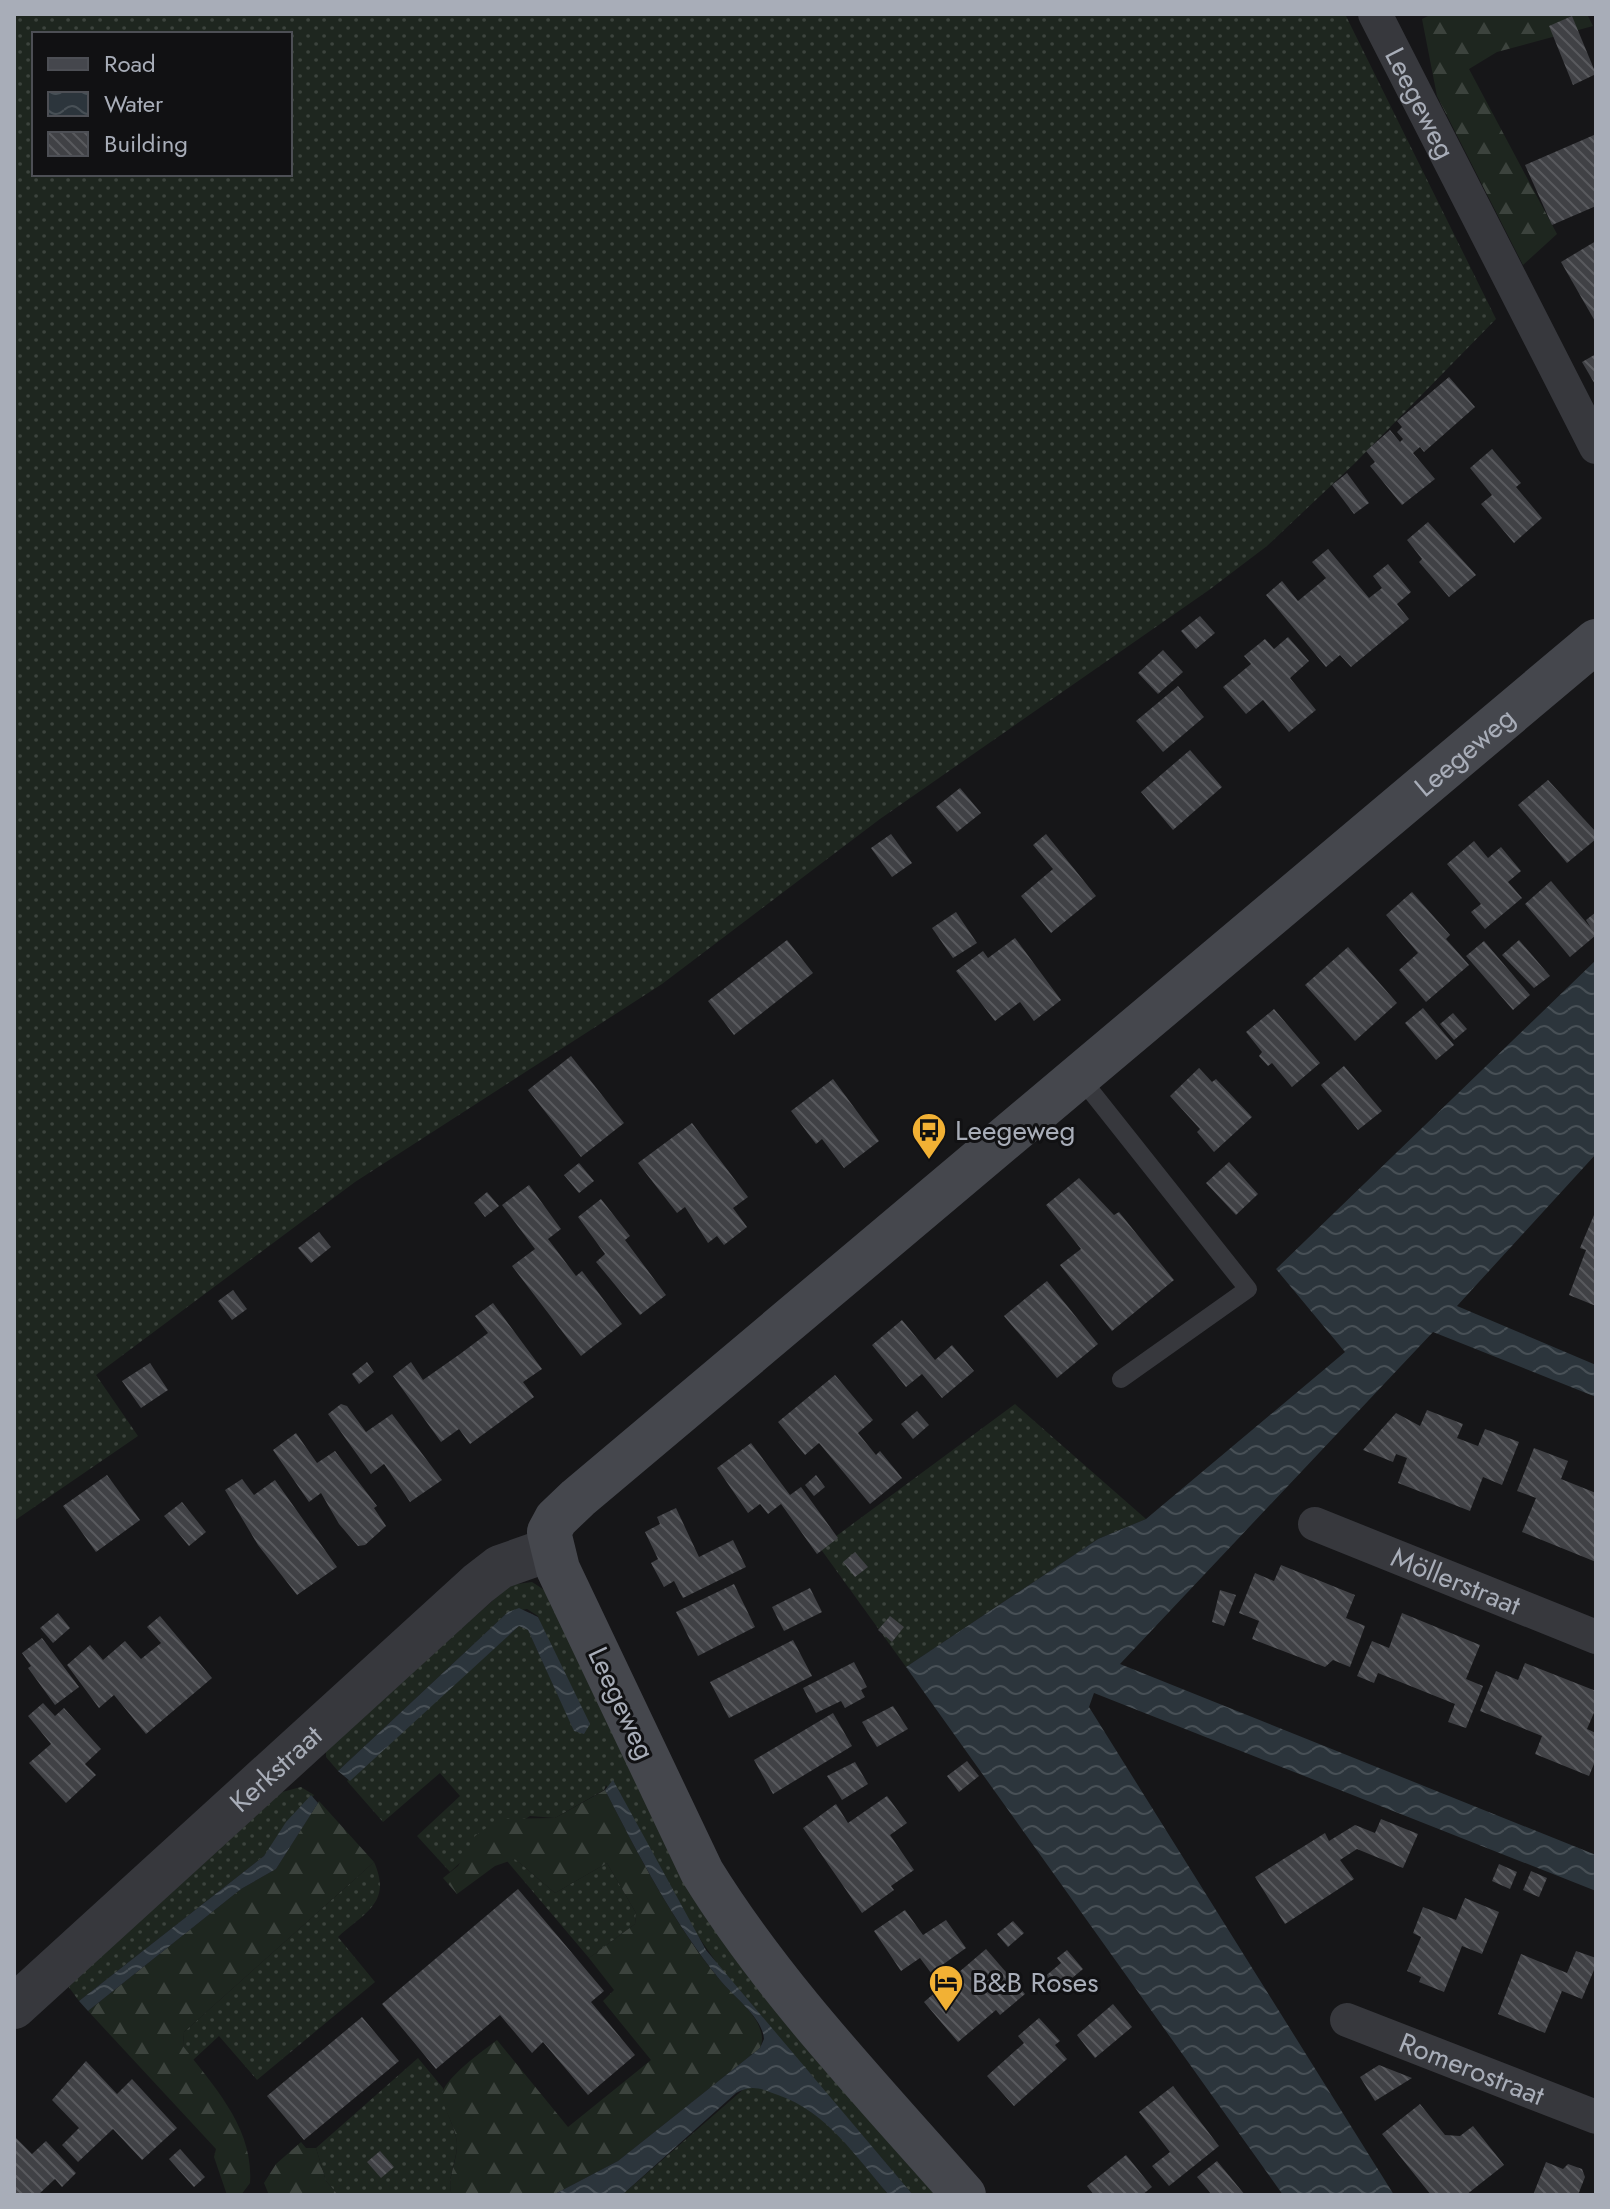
<svg xmlns="http://www.w3.org/2000/svg" width="1610" height="2209" font-family="Jost,sans-serif">
<defs>
<pattern id="grass-dots" width="8" height="8" patternUnits="userSpaceOnUse" patternTransform="scale(2)"><rect width="8" height="8" fill="#1e261f"/><path d="M2 2h.1M6 6h.1" fill="none" stroke="#3c433d" stroke-width="1.8" stroke-linecap="round"/></pattern>
<pattern id="forest-firs" width="22" height="20" patternUnits="userSpaceOnUse" patternTransform="scale(2)"><rect width="22" height="20" fill="#1e261f"/><path d="M5 1l3.5 6h-7zM16 11l3.5 6h-7z" fill="#3c433d"/></pattern>
<pattern id="water-waves" width="16" height="10" patternUnits="userSpaceOnUse" patternTransform="scale(2)"><rect width="16" height="10" fill="#2c353c"/><path d="M0 5q4-4 8 0t8 0" fill="none" stroke="#485056"/></pattern>
<pattern id="building-back-hatch" width="6" height="6" patternUnits="userSpaceOnUse" patternTransform="scale(2)"><rect width="6" height="6" fill="#404145"/><path d="M-1 5l2 2M0 0l6 6M5-1l2 2" fill="none" stroke="#595a5e"/></pattern>
</defs>
<rect width="100%" height="100%" fill="#161618"/>
<g fill="url(#grass-dots)" fill-rule="evenodd">
<path d="M14 14H1345L1496 319 1355 463 1267 546 1209 590 880 819 662 984 355 1182 96 1375 138 1436 14 1521ZM34 34H290V174H34Z"/>
<polygon points="1015,1404 1146,1519 1098,1539 906,1667 820,1548"/>
<path d="M532 1582 549 1593 600 1697 940 2195H913L729 1979C682 1919 648 1849 606 1785L604 1790 555 1818 530 1816 463 1860 450 1872 417 1836 460 1796 440 1773 383 1822 347 1781 519 1626 528 1630 574 1730 538 1616 527 1609 508 1612 338 1771 326 1757V1750L510 1585Z"/>
<polygon points="301,1787 314,1795 264,1856 79,2001 68,1986 282,1792"/>
<polygon points="515,1859 555,1893 607,1863 636,1913 635,1924 589,1958 507,1861"/>
<path d="M374 1862C392 1902 366 1912 338 1937L375 1982 257 2080 219 2036 193 2060 183 2046 184 2032Z"/>
<path d="M418 2058 443 2088C440 2105 456 2125 457 2144 457 2161 446 2179 452 2195H338L326 2181 316 2148Z"/>
<path d="M746 2087C807 2083 854 2154 889 2195H622Z"/>
</g>
<g fill="url(#forest-firs)">
<polygon points="1432,14 1587,14 1593,26 1497,52 1469,69 1557,234 1523,265 1437,96 1422,19"/>
<path d="M605 1790C639 1856 672 1921 719 1979 734 1997 771 2023 760 2048L618 2161 553 2195H452C446 2180 457 2162 457 2146 457 2127 445 2114 442 2097 439 2082 484 2050 497 2040L568 2127 651 2060 603 2001 614 1990 589 1958 635 1924 636 1913 607 1863 555 1893 515 1859 495 1866 457 1894 443 1878 458 1866 475 1836 499 1819 555 1818Z"/>
<path d="M319 1801 374 1862 184 2032 183 2046C214 2087 254 2128 250 2183L241 2195H227L214 2157 216 2149 88 2011 241 1889 276 1869Z"/>
<polygon points="301,2142 306,2148 316,2148 326,2181 338,2195 269,2195 264,2183 276,2164"/>
</g>
<g fill="url(#water-waves)">
<polygon points="1596,960 1596,1154 1457,1306 1596,1365 1596,1397 1433,1332 1120,1664 1596,1855 1596,1891 1094,1693 1089,1707 1394,2195 1283,2195 906,1667 1098,1539 1146,1519 1345,1352 1276,1269"/>
<polygon points="519,1608 538,1617 590,1724 584,1734 574,1731 528,1630 519,1626 350,1781 338,1771 508,1612"/>
<path d="M613 1780 706 1950 913 2195H889C855 2156 827 2112 778 2095 762 2089 752 2084 736 2093L622 2195H553L618 2161 760 2048 764 2039C763 2018 733 1996 720 1980 673 1922 639 1856 605 1790Z"/>
<polygon points="311,1795 318,1803 276,1869 241,1889 88,2011 79,2001 264,1856 286,1822"/>
</g>
<g fill="url(#building-back-hatch)">
<polygon points="1572,16 1596,74 1573,85 1549,26"/>
<polygon points="1594,135 1596,206 1552,225 1525,165"/>
<polygon points="1596,241 1596,323 1561,262"/>
<polygon points="1596,354 1596,386 1582,362"/>
<polygon points="1449,377 1475,407 1424,452 1420,447 1413,453 1435,479 1402,505 1370,466 1375,462 1366,451 1390,430 1400,442 1403,439 1397,432 1402,427 1397,421"/>
<polygon points="1492,449 1521,483 1516,487 1542,518 1514,543 1481,504 1492,495 1470,468"/>
<polygon points="1347,473 1369,503 1354,514 1332,485"/>
<polygon points="1428,522 1476,575 1449,597 1419,562 1422,559 1407,540"/>
<polygon points="1328,549 1369,598 1382,588 1373,576 1388,564 1411,592 1397,604 1409,619 1351,667 1340,655 1326,667 1266,595 1282,581 1298,601 1326,578 1312,562"/>
<polygon points="1200,616 1215,633 1196,649 1181,631"/>
<polygon points="1288,637 1309,661 1290,678 1316,710 1289,732 1263,700 1246,714 1223,687 1251,664 1244,656 1265,639 1274,649"/>
<polygon points="1163,650 1183,672 1158,694 1138,673"/>
<polygon points="1178,686 1204,717 1163,752 1136,721"/>
<polygon points="1190,750 1222,787 1173,830 1141,792"/>
<polygon points="1548,780 1596,832 1596,839 1567,863 1518,805"/>
<polygon points="960,788 981,813 957,832 936,807"/>
<polygon points="891,834 912,863 892,877 871,848"/>
<polygon points="1046,834 1096,896 1051,933 1021,896 1053,869 1033,845"/>
<polygon points="1474,841 1488,858 1501,847 1521,871 1508,882 1522,898 1485,929 1471,912 1481,904 1447,864"/>
<polygon points="1551,881 1591,928 1586,920 1596,912 1596,935 1570,957 1525,904"/>
<polygon points="1412,892 1450,935 1446,939 1469,965 1426,1002 1399,970 1418,953 1386,915"/>
<polygon points="956,912 977,943 953,958 932,928"/>
<polygon points="1015,938 1061,1000 1034,1021 1020,1002 995,1021 956,971 983,951 988,958"/>
<polygon points="787,940 813,973 734,1035 708,1001"/>
<polygon points="1519,940 1550,976 1534,988 1502,955"/>
<polygon points="1484,941 1530,995 1513,1010 1466,956"/>
<polygon points="1348,947 1397,1003 1355,1041 1305,985"/>
<polygon points="1423,1008 1454,1045 1436,1060 1405,1023"/>
<polygon points="1274,1009 1320,1063 1292,1087 1272,1063 1268,1066 1259,1056 1262,1052 1246,1032"/>
<polygon points="1453,1013 1467,1029 1454,1040 1440,1024"/>
<polygon points="571,1056 624,1123 581,1157 528,1090"/>
<polygon points="1344,1066 1382,1111 1358,1130 1321,1085"/>
<polygon points="1199,1068 1212,1082 1216,1079 1252,1117 1214,1152 1197,1132 1200,1129 1170,1096"/>
<polygon points="833,1079 879,1141 844,1168 822,1139 816,1144 791,1111"/>
<polygon points="692,1123 748,1197 733,1208 747,1227 724,1245 717,1236 708,1243 685,1207 677,1213 638,1163"/>
<polygon points="1229,1162 1258,1194 1236,1215 1206,1183"/>
<polygon points="579,1163 594,1181 579,1193 564,1175"/>
<polygon points="1079,1178 1114,1215 1119,1212 1174,1280 1112,1331 1060,1265 1081,1249 1046,1205"/>
<polygon points="529,1185 561,1229 548,1239 576,1276 582,1271 622,1324 581,1356 512,1266 535,1249 502,1205"/>
<polygon points="487,1192 499,1206 485,1217 474,1203"/>
<polygon points="601,1199 630,1236 625,1240 666,1295 640,1315 596,1262 605,1254 578,1217"/>
<polygon points="1594,1215 1596,1216 1596,1306 1569,1295 1586,1250 1580,1248"/>
<polygon points="319,1232 331,1247 311,1263 298,1248"/>
<polygon points="1047,1281 1098,1344 1057,1378 1004,1316"/>
<polygon points="233,1290 247,1309 232,1320 218,1301"/>
<polygon points="493,1303 542,1369 523,1382 534,1397 470,1444 459,1429 441,1442 393,1376 411,1362 423,1380 460,1354 488,1333 475,1316"/>
<polygon points="902,1320 935,1360 952,1345 974,1371 942,1398 922,1374 906,1387 872,1345"/>
<polygon points="367,1362 374,1372 359,1384 352,1374"/>
<polygon points="150,1363 168,1390 141,1408 122,1381"/>
<polygon points="835,1375 873,1420 858,1433 876,1455 880,1451 902,1478 870,1504 819,1443 805,1455 778,1422"/>
<polygon points="341,1404 347,1406 366,1432 392,1414 442,1480 410,1502 384,1464 371,1474 328,1414"/>
<polygon points="1427,1410 1463,1424 1457,1438 1478,1446 1485,1429 1519,1442 1502,1485 1483,1477 1470,1511 1398,1483 1407,1458 1396,1454 1393,1462 1363,1450 1396,1413 1420,1426"/>
<polygon points="917,1411 929,1425 913,1439 901,1424"/>
<polygon points="296,1433 317,1463 335,1451 377,1506 374,1508 386,1526 365,1545 358,1546 339,1524 321,1493 309,1502 273,1450"/>
<polygon points="751,1443 790,1495 801,1487 838,1538 817,1554 781,1504 768,1514 760,1504 748,1513 717,1468"/>
<polygon points="1534,1448 1568,1461 1561,1479 1596,1493 1596,1562 1522,1532 1536,1498 1517,1491"/>
<polygon points="107,1475 140,1520 96,1552 63,1506"/>
<polygon points="816,1475 825,1487 814,1496 805,1485"/>
<polygon points="242,1479 254,1495 275,1480 337,1567 297,1595 258,1545 225,1490"/>
<polygon points="182,1502 206,1532 189,1546 164,1516"/>
<polygon points="676,1508 699,1557 733,1540 746,1567 683,1598 674,1581 664,1587 651,1563 658,1559 645,1532 660,1524 657,1517"/>
<polygon points="855,1552 868,1567 855,1577 843,1562"/>
<polygon points="1281,1565 1355,1595 1346,1618 1365,1626 1350,1667 1333,1660 1325,1667 1252,1639 1259,1621 1239,1613 1255,1573 1274,1581"/>
<polygon points="734,1584 755,1627 698,1656 676,1612"/>
<polygon points="810,1588 822,1612 784,1631 772,1607"/>
<polygon points="1220,1590 1236,1595 1224,1626 1212,1622"/>
<polygon points="58,1613 70,1628 53,1643 40,1628"/>
<polygon points="1402,1613 1480,1645 1466,1679 1483,1686 1466,1728 1448,1722 1455,1704 1378,1673 1374,1683 1357,1676 1372,1641 1389,1648"/>
<polygon points="160,1616 212,1678 146,1734 114,1695 99,1708 67,1665 90,1645 103,1660 125,1641 141,1659 161,1643 147,1627"/>
<polygon points="890,1616 904,1627 892,1642 878,1630"/>
<polygon points="42,1638 79,1687 55,1705 28,1668 31,1666 22,1653"/>
<polygon points="793,1640 812,1676 729,1718 710,1682"/>
<polygon points="854,1662 867,1687 861,1690 865,1697 845,1708 841,1701 816,1713 803,1688"/>
<polygon points="1525,1663 1596,1691 1596,1708 1587,1729 1596,1733 1596,1759 1589,1776 1535,1754 1542,1736 1480,1711 1496,1671 1518,1680"/>
<polygon points="43,1703 55,1716 64,1708 101,1749 85,1764 96,1775 66,1803 29,1763 51,1744 28,1716"/>
<polygon points="893,1706 908,1729 877,1747 862,1722"/>
<polygon points="833,1713 852,1746 773,1794 754,1760"/>
<polygon points="967,1761 979,1776 959,1792 947,1776"/>
<polygon points="855,1762 868,1784 842,1800 827,1776"/>
<polygon points="887,1796 907,1823 890,1835 914,1870 891,1886 894,1890 862,1913 803,1828 836,1804 848,1823"/>
<polygon points="1381,1819 1418,1834 1403,1868 1357,1849 1340,1860 1354,1879 1285,1924 1255,1877 1325,1833 1329,1841 1355,1825 1375,1833"/>
<polygon points="1499,1864 1517,1872 1510,1889 1492,1881"/>
<polygon points="1531,1871 1547,1878 1539,1897 1523,1890"/>
<polygon points="518,1889 604,1991 591,2002 635,2055 588,2095 543,2042 532,2053 500,2015 436,2069 382,2004"/>
<polygon points="1465,1898 1499,1912 1482,1954 1462,1946 1444,1992 1419,1982 1421,1977 1407,1971 1421,1937 1413,1933 1423,1907 1456,1920"/>
<polygon points="905,1910 923,1935 946,1920 966,1948 931,1973 920,1958 901,1971 874,1931"/>
<polygon points="1013,1921 1024,1933 1008,1947 997,1934"/>
<polygon points="986,1949 1025,1994 1000,2015 996,2010 958,2042 924,2002"/>
<polygon points="1067,1950 1083,1969 1054,1993 1042,1979 1061,1963 1057,1958"/>
<polygon points="1576,1951 1596,1958 1596,1965 1582,1999 1562,1991 1545,2033 1498,2014 1521,1954 1567,1973"/>
<polygon points="1113,2004 1132,2027 1095,2058 1077,2035"/>
<polygon points="362,2017 399,2061 304,2140 267,2096"/>
<polygon points="1039,2018 1060,2041 1055,2045 1067,2059 1014,2106 987,2076 1024,2043 1018,2036"/>
<polygon points="86,2061 117,2094 132,2079 177,2128 142,2160 113,2129 78,2162 62,2145 79,2128 52,2100"/>
<polygon points="1379,2065 1412,2078 1375,2101 1360,2077"/>
<polygon points="1173,2086 1219,2146 1169,2186 1152,2166 1170,2152 1139,2112"/>
<polygon points="1420,2104 1445,2135 1460,2136 1473,2126 1504,2165 1466,2195 1431,2195 1382,2134"/>
<polygon points="14,2136 32,2154 46,2141 76,2173 62,2187 55,2179 38,2195 17,2195 14,2191"/>
<polygon points="180,2149 205,2177 194,2187 169,2159"/>
<polygon points="380,2151 394,2167 381,2178 367,2162"/>
<polygon points="1126,2155 1152,2187 1142,2195 1094,2195 1087,2186"/>
<polygon points="1217,2161 1245,2195 1212,2195 1197,2177"/>
<polygon points="1546,2162 1563,2169 1568,2164 1582,2169 1585,2177 1578,2195 1533,2195"/>
</g>
<g fill="none" stroke-linecap="round" stroke-linejoin="round">
<polyline stroke="#37383d" stroke-width="18" points="1079,1076 1248,1289 1121,1379"/>
<g stroke="#37383d" stroke-width="34">
<path id="s1" d="M1375 14 1596 447"/>
<path id="s2" d="M1315 1524 1596 1637"/>
<path id="s3" d="M1347 2020 1596 2117"/>
</g>
<path stroke="#37383d" stroke-width="44" id="s4" d="M14 2007 478 1584 500 1567 551 1549"/>
<path stroke="#45474d" stroke-width="44" id="s5" d="M964 2195C873 2091 775 1990 702 1872L558 1569 549 1532 556 1519 578 1498 1596 641"/>
</g>
<defs>
<g id="bus-pin" transform="scale(1.8)"><path d="M0 17L-7.5 6A9.5 9.5 0 1 1 7.5 6Z" fill="#f2b134" stroke="#111113"/><path d="M-5-6H5V4H4V6H2V4H-2V6H-4V4H-5ZM-3.5-4V0h7V-4ZM-3.5 1.2v1.5H-2V1.2ZM2 1.2v1.5H3.5V1.2Z" fill="#111"/></g>
<g id="hotel-pin" transform="scale(1.8)"><path d="M0 17L-7.5 6A9.5 9.5 0 1 1 7.5 6Z" fill="#f2b134" stroke="#111113"/><path d="M-6-4.5h1.5V1H6V5H4.5V3h-9V5H-6ZM-4 0a1.8 1.8 0 1 1 3.6 0ZM.5 0V-2.5h3Q6-2.5 6 0Z" fill="#111"/></g>
</defs>
<g fill-rule="evenodd">
<use href="#bus-pin" x="929" y="1130"/>
<use href="#hotel-pin" x="946" y="1982"/>
</g>
<g text-anchor="middle" stroke-width="6" stroke-linejoin="round" paint-order="stroke">
<g font-size="28" fill="#a8adb8" stroke="#111113">
<text dy="10" stroke="none"><textPath href="#s1" startOffset="100">Leegeweg</textPath></text>
<text dy="10" stroke="none"><textPath href="#s5" startOffset="1994">Leegeweg</textPath></text>
<text dy="10" stroke="none"><textPath href="#s2" startOffset="152">Möllerstraat</textPath></text>
<text transform="translate(622 1703) rotate(65)" y="10">Leegeweg</text>
<text dy="10" stroke="none"><textPath href="#s4" startOffset="354">Kerkstraat</textPath></text>
<text dy="10" stroke="none"><textPath href="#s3" startOffset="134">Romerostraat</textPath></text>
</g>
<g font-size="28" fill="#a8adb8" stroke="#111113" text-anchor="start">
<text x="955" y="1140">Leegeweg</text>
<text x="972" y="1992">B&amp;B Roses</text>
</g>
</g>
<rect width="1610" height="2209" fill="none" stroke="#a8adb8" stroke-width="32"/>
<rect x="32" y="32" width="260" height="144" fill="#111113" stroke="#4d4f55" stroke-width="2"/>
<rect x="48" y="58" width="40" height="12" fill="#45474d" stroke="#4d4f55" stroke-width="2"/>
<text x="104" y="72" font-size="24" fill="#a8adb8">Road</text>
<rect x="48" y="92" width="40" height="24" fill="url(#water-waves)" stroke="#4d4f55" stroke-width="2"/>
<text x="104" y="112" font-size="24" fill="#a8adb8">Water</text>
<rect x="48" y="132" width="40" height="24" fill="url(#building-back-hatch)" stroke="#4d4f55" stroke-width="2"/>
<text x="104" y="152" font-size="24" fill="#a8adb8">Building</text>
</svg>
